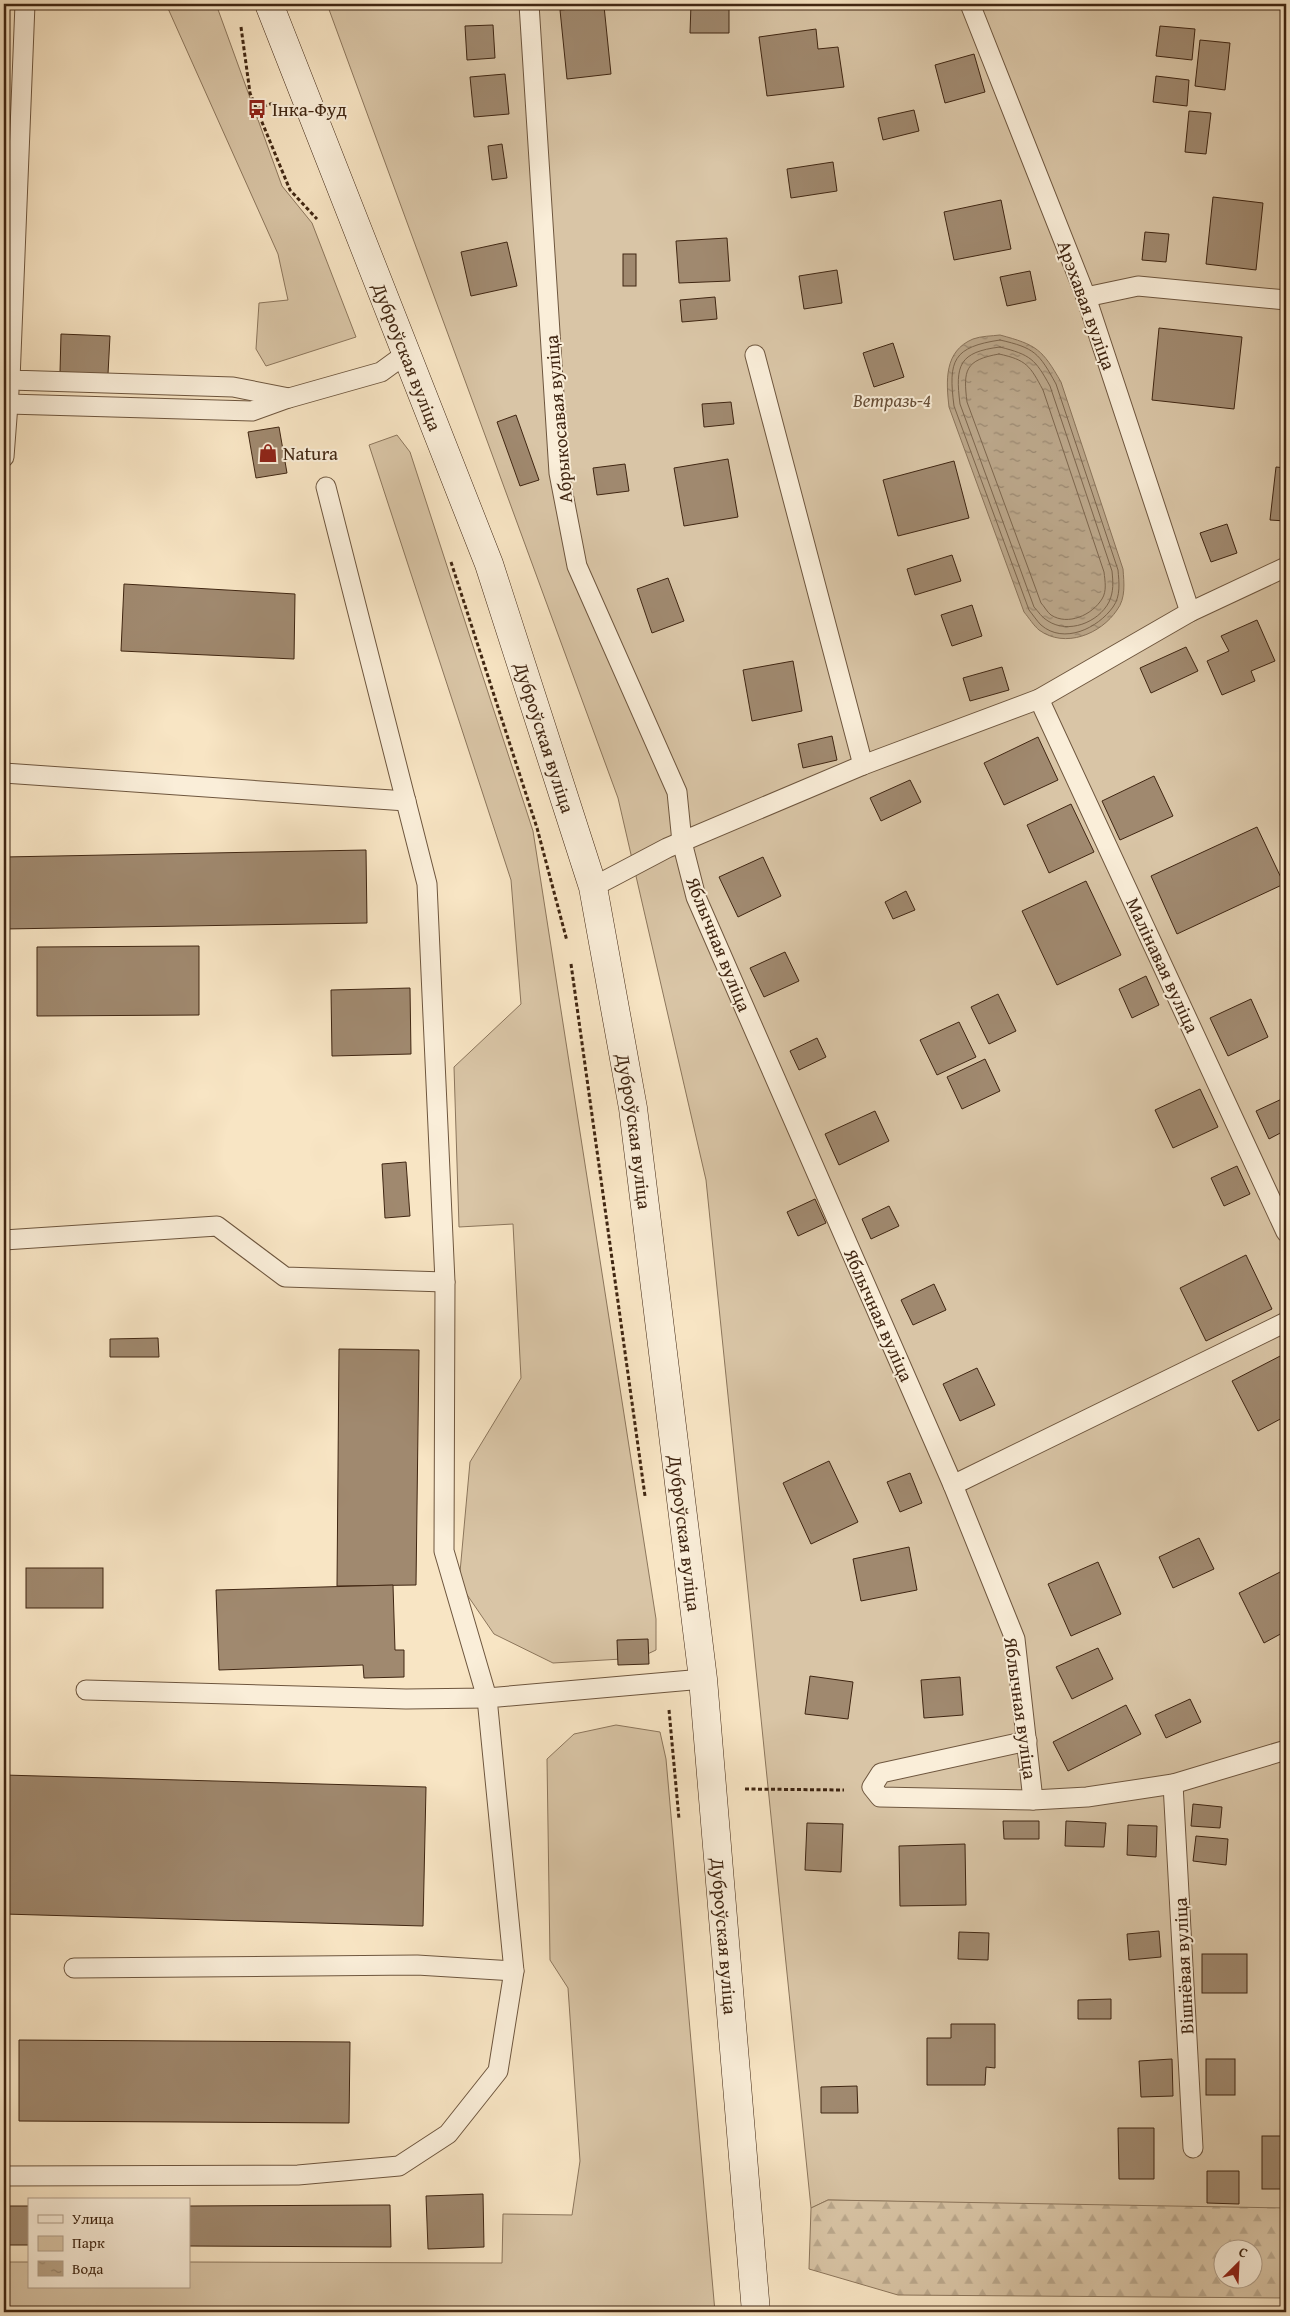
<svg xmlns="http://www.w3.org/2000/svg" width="1290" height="2316" font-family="'Gentium Book Plus',serif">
<defs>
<pattern id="forest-firs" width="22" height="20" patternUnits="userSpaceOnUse" patternTransform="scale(1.25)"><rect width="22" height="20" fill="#d9c5a6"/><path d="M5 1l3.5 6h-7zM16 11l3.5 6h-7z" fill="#bba98e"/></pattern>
<pattern id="water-ripples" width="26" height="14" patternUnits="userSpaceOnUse" patternTransform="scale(1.25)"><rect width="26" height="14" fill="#b9a487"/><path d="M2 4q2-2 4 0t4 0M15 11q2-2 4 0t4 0" fill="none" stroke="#98856d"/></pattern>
</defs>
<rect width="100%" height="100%" fill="#f8e5c4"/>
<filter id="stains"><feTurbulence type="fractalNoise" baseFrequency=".004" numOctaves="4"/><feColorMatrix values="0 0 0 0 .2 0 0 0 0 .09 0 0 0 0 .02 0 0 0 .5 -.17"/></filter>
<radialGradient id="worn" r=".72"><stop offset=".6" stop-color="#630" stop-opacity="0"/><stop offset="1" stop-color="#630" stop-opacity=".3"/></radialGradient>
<g fill="#d9c5a6" stroke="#8c765c">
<polygon points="166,4 216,4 282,186 312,223 356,337 266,366 256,349 259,303 288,300 278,254"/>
<polygon points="327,4 1286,4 1286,2210 828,2200 811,2208 706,1180 618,798"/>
<polygon points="397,435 410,452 533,831 656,1619 656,1650 639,1658 553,1663 494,1634 459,1583 470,1462 521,1378 513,1224 459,1227 454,1067 521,1004 511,880 369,445"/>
<polygon points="616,1725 660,1732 666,1759 715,2312 4,2312 4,2262 29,2262 29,2287 189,2287 189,2262 502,2263 503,2214 572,2215 580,2161 568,1988 550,1960 547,1759 574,1734"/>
</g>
<path fill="url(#forest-firs)" stroke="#8c765c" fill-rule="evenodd" d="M828 2200 1286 2208V2298L898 2295 809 2269 811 2208ZM1222 2248H1252V2278H1222Z"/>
<path fill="url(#water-ripples)" stroke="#897258" d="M1000 335C1037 345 1042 349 1061 382L1123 569C1124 583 1126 598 1117 610 1101 634 1065 649 1039 630 1034 626 1029 618 1024 612L949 407C946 381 944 351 973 339 981 336 992 336 1000 335Z"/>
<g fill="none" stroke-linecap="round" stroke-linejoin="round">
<g stroke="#7c654c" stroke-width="1">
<path d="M1000 340C1035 348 1039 353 1056 384L1118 570C1119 582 1121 596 1113 607 1098 628 1064 645 1041 625 1037 621 1033 615 1029 610L954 406C948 360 953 347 1000 340Z"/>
<path d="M1000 347C1031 355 1035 359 1050 386L1112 571C1113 582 1114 591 1109 602 1098 623 1068 634 1048 621 1042 618 1038 611 1034 607L960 404C955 365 959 352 1000 347Z"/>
<path d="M999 354C1027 360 1030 366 1043 390L1104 572C1105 581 1107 591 1102 599 1092 615 1068 626 1051 615 1047 612 1044 606 1041 603L967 402C963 370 965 360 999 354Z"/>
</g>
</g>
<g fill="#a0896f" stroke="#402612">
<polygon points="691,4 729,4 729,33 690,33"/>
<polygon points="604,6 611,74 567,79 560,10"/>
<polygon points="493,25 495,58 467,60 465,26"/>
<polygon points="1160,26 1195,29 1192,60 1156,56"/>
<polygon points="816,29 818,49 838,47 844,87 767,96 759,37"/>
<polygon points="1200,40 1230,43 1225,90 1195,86"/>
<polygon points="974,54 985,92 945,103 935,65"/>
<polygon points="505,74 509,114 474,117 470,77"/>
<polygon points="1156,76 1189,80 1187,106 1153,102"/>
<polygon points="914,110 919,131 883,140 878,118"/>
<polygon points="1189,111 1211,113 1206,154 1185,152"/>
<polygon points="502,144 507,178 492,180 488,146"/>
<polygon points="833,162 837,191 791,198 787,169"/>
<polygon points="1213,197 1263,203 1256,270 1206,264"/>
<polygon points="1001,200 1011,249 954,260 944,212"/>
<polygon points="1145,232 1169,234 1166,262 1142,260"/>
<polygon points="727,238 730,281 679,283 676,241"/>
<polygon points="507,242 517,286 471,296 461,252"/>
<rect x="623" y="254" width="13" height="32"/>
<polygon points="837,270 842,303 804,309 799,276"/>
<polygon points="1030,271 1036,300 1007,306 1000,277"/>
<polygon points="715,297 717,319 682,322 680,300"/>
<polygon points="1159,328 1242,337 1234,409 1152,400"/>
<polygon points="61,334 110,336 108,374 60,372"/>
<polygon points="893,343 904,377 874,387 863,353"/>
<polygon points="731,402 734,424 704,427 702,404"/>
<polygon points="516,415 539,480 520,486 497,422"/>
<polygon points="279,427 287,473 256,478 248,432"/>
<polygon points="728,459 738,517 684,526 674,468"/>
<polygon points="954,461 969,518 898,536 883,480"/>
<polygon points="625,464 629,491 597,495 593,468"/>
<polygon points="1276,467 1286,468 1286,521 1270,520"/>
<polygon points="1227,524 1237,553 1211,562 1200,533"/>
<polygon points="952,555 961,581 915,595 907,569"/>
<polygon points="668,578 684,621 652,633 637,589"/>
<polygon points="124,584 295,594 294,659 121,651"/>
<polygon points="972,605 982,636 952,646 941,615"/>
<polygon points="1257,620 1275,661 1251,671 1255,681 1222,695 1207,661 1229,651 1221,636"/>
<polygon points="1186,647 1198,671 1151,693 1140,668"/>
<polygon points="793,661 802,711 752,721 743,670"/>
<polygon points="1002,667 1009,690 970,701 963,678"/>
<polygon points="832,736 837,760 803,768 798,744"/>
<polygon points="1038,737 1058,780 1004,805 984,763"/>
<polygon points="1154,776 1173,816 1120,840 1102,801"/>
<polygon points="910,780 921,802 881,821 870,798"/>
<polygon points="1071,804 1094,852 1049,873 1027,825"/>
<polygon points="1257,827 1284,884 1177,934 1151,876"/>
<polygon points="366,850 367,923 4,929 4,857"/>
<polygon points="763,857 781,896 738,917 719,877"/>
<polygon points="1086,881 1121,955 1057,985 1022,911"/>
<polygon points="906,891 915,910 893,919 885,902"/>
<polygon points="199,946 199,1015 37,1016 37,947"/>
<polygon points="785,952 799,981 764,997 750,968"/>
<polygon points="1146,976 1159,1005 1132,1018 1119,989"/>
<polygon points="410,988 411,1054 332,1056 331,990"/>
<polygon points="998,994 1016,1031 989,1044 971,1007"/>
<polygon points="1251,999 1268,1037 1228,1056 1210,1018"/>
<polygon points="959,1022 976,1057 937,1075 920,1040"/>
<polygon points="817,1038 826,1057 799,1070 790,1051"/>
<polygon points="985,1059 1000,1091 962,1109 947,1077"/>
<polygon points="1200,1089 1218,1127 1173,1148 1155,1110"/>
<polygon points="1284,1098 1286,1102 1286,1130 1269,1139 1256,1111"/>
<polygon points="875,1111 889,1141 839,1165 825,1134"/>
<polygon points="406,1162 410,1216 385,1218 382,1164"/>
<polygon points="1237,1166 1250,1194 1224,1206 1211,1178"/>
<polygon points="815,1199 826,1223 798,1236 787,1212"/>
<polygon points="889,1206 899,1226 871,1239 862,1219"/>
<polygon points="1246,1255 1272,1309 1206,1341 1180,1288"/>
<polygon points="934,1284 946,1310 913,1325 901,1300"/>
<polygon points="158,1338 159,1357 110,1357 110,1339"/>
<polygon points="339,1349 419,1350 416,1585 337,1586"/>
<polygon points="1286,1353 1286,1416 1258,1431 1232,1381"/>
<polygon points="977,1368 995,1405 960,1421 943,1384"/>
<polygon points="829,1461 858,1522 811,1544 783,1483"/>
<polygon points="910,1473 922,1503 900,1512 887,1482"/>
<polygon points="1199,1538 1214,1569 1173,1588 1159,1557"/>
<polygon points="909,1547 917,1590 861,1601 853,1559"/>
<polygon points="1098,1562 1121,1614 1071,1636 1048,1584"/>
<rect x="26" y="1568" width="77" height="40"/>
<polygon points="1286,1569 1286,1631 1264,1643 1239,1593"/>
<polygon points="393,1585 395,1650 404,1650 404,1677 364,1678 363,1665 219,1670 216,1590"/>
<polygon points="648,1639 649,1664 618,1665 617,1640"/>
<polygon points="1098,1648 1113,1679 1072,1699 1056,1667"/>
<polygon points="810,1676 853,1682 848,1719 805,1714"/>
<polygon points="960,1677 963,1715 924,1718 921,1680"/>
<polygon points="1190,1699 1201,1722 1166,1738 1155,1715"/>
<polygon points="1126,1705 1141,1734 1068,1771 1053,1742"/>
<polygon points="4,1775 426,1787 423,1926 4,1914"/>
<polygon points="1193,1804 1222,1807 1220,1828 1191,1826"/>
<polygon points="1003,1821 1039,1821 1039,1839 1004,1839"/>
<polygon points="1066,1821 1106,1823 1104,1847 1065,1846"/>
<polygon points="807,1823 843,1824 841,1872 805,1870"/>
<polygon points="1128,1825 1157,1826 1156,1857 1127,1855"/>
<polygon points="1196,1836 1228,1839 1226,1865 1193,1861"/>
<polygon points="965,1844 966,1905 900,1906 899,1846"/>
<polygon points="1159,1931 1161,1957 1129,1960 1127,1934"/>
<polygon points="959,1932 989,1933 988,1960 958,1959"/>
<rect x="1202" y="1954" width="45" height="39"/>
<polygon points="1111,1999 1111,2019 1078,2019 1078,2000"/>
<polygon points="951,2024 995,2024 995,2068 986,2067 985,2085 927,2085 927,2038 951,2038"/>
<polygon points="19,2040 350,2042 349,2123 19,2121"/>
<polygon points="1172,2059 1173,2096 1141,2097 1139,2061"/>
<rect x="1206" y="2059" width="29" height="36"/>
<polygon points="857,2086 858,2113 821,2113 821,2087"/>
<polygon points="1118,2128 1154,2128 1154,2179 1119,2179"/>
<rect x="1262" y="2136" width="24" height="53"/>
<polygon points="1207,2171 1239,2171 1239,2204 1207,2203"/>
<polygon points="483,2194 484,2247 428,2249 426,2196"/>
<polygon points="390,2205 391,2247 189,2246 189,2206"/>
<rect x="4" y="2206" width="25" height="39"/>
</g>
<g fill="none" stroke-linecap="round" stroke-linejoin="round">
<g stroke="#6e563e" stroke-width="21">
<g id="lane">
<polyline points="25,4 10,380 233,387 289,398 381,372 407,353"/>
<polyline points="529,4 559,473 577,566 677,792 682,842 696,897 953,1485 1015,1639 1033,1800"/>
<polyline points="970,4 1086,297 1190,612"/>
<polyline points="1086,297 1138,286 1286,300"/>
<polyline points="755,355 863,765"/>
<polyline points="8,404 252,411 288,398"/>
<polyline points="4,457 9,391"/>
<polyline points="1039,699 1286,1232"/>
<polyline points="4,773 406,801"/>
<polyline points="593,887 667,848 863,765 1039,699 1190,612 1286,567"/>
<polyline points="4,1240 217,1226 285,1277 445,1282"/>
<polyline points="953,1485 1286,1322"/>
<polyline points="86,1690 406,1699 487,1698 444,1551 445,1282 427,884 326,487"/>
<polyline points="1027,1741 881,1773 872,1787 880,1797 1033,1800 1087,1797 1173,1784 1286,1750"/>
<polyline points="1173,1784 1193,2148"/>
<polyline points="74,1968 417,1965 514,1971"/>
<polyline points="4,2176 298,2175 399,2166 448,2134 498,2071 514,1971 487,1698 703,1679"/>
</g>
</g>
<g stroke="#402612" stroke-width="29">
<g id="secondary">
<path id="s1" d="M269 4 489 564 593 887 633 1108 703 1679 756 2312"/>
</g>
</g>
<g stroke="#402612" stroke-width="3" stroke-dasharray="4 2.5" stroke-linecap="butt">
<polyline points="241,27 250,93 290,190 317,219"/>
<polyline points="257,109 273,103"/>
<polyline points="451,562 537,828 567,941"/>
<polyline points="571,964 645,1496"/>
<polyline points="669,1710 679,1819"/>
<polyline points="745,1789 844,1790"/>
</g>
<use href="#lane" stroke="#faeed9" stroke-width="19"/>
<use href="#secondary" stroke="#faeed9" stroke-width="28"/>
</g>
<defs>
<g id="bus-bare" transform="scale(1.5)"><path d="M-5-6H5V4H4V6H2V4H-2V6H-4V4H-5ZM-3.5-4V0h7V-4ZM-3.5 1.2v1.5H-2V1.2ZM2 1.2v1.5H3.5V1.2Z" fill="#8f2418" stroke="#faeed9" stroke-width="2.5" paint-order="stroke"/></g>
<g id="shop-bare" transform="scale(1.5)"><path d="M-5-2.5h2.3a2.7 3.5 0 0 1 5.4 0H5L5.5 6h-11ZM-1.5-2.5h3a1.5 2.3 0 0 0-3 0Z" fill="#8f2418" stroke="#faeed9" stroke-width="2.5" paint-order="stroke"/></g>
</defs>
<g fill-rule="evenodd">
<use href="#bus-bare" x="257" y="109"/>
<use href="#shop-bare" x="268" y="453"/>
</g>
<g text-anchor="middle" stroke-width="4" stroke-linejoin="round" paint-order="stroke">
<g font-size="19" fill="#402612" stroke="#faeed9" text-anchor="start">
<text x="272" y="116">Інка-Фуд</text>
<text x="283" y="460">Natura</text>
</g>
<g font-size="19" fill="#402612" stroke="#faeed9">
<text transform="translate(1087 305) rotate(70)" y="7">Арэхавая вуліца</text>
<text dy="7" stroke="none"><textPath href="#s1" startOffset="379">Дуброўская вуліца</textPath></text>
<text transform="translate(558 419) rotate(-95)" y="7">Абрыкосавая вуліца</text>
<text dy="7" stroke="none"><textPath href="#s1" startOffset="784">Дуброўская вуліца</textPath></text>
<text transform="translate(719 944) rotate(68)" y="7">Яблычная вуліца</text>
<text transform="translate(1163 965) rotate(65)" y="7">Малінавая вуліца</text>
<text dy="7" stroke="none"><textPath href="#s1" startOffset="1189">Дуброўская вуліца</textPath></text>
<text transform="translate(879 1315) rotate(66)" y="7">Яблычная вуліца</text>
<text dy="7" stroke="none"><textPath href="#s1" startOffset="1594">Дуброўская вуліца</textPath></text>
<text transform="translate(1021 1708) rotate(82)" y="7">Яблычная вуліца</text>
<text dy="7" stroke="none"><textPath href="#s1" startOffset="1999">Дуброўская вуліца</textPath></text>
<text transform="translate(1183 1966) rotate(-93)" y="7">Вішнёвая вуліца</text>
</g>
<g font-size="19" font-style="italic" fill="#664e37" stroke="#faeed9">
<text x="892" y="407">Ветразь-4</text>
</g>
</g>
<rect width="1290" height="2316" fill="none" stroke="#f8e5c4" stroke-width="20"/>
<rect x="5" y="5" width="1280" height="2306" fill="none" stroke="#402612" stroke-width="2.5"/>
<rect x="10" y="10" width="1270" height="2296" fill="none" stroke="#402612"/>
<rect x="28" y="2198" width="162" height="90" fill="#faeed9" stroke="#b09e89"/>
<rect x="38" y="2215" width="25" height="8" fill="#faeed9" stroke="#b09e89"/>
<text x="72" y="2224" font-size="15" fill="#402612">Улица</text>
<rect x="38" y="2236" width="25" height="15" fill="#d9c5a6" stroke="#b09e89"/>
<text x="72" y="2248" font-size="15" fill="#402612">Парк</text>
<rect x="38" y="2261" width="25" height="15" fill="url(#water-ripples)" stroke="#b09e89"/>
<text x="72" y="2274" font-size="15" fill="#402612">Вода</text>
<g transform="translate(1238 2264) rotate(24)"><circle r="24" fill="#faeed9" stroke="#b09e89"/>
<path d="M0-4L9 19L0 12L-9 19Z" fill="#8f2418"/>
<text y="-8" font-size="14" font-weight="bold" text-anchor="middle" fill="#402612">С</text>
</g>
<rect width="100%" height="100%" filter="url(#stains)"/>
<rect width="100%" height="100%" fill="url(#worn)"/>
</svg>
